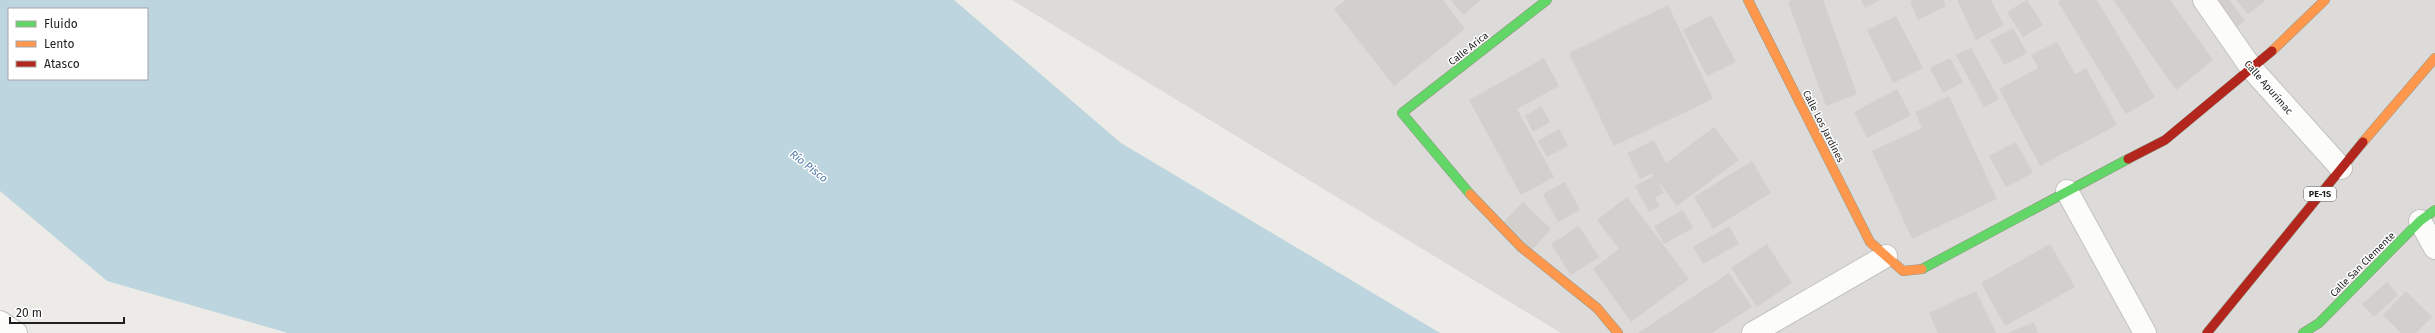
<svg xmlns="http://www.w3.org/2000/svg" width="2435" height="333" font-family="'Fira Sans',sans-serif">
<rect width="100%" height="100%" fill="#edebe7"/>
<polygon fill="#dcdbd9" points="1012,0 2435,0 2435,333 1561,333"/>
<path fill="#bdd5de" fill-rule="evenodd" d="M0 0H954L1121 143 1440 333H288L107 281 0 191ZM9 9H147V79H9Z"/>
<g fill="#d2cfcc">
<polygon points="1346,0 1443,0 1465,29 1394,86 1334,9"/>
<polygon points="1451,0 1481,0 1463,15"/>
<polygon points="1793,0 1823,0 1857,94 1826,106 1788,2"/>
<polygon points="1861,0 1880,0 1865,8"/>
<polygon points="1913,0 1943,0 1946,6 1918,20 1910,2"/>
<polygon points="1957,0 1991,0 2004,25 1976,40"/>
<polygon points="2027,0 2043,25 2023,37 2007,12"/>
<polygon points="2061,0 2097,0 2155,97 2126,114 2058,2"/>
<polygon points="2113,0 2170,0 2213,60 2176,90"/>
<polygon points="2208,0 2230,0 2245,21 2229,32"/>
<polygon points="2236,0 2265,0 2265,1 2248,14"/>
<polygon points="1668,5 1713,99 1614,146 1569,53"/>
<polygon points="1711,15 1736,62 1707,76 1683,30"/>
<polygon points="1896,16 1923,68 1893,83 1867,30"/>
<polygon points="2013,28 2027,53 2004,65 1990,40"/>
<polygon points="2057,42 2075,74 2086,68 2117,125 2040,166 1999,89 2038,68 2031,55"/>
<polygon points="1971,48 1999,99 1984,107 1956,55"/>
<polygon points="1544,58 1559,86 1517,109 1554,177 1521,195 1469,100"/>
<polygon points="1950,58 1963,82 1943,93 1930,68"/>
<polygon points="1897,89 1911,115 1867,138 1854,112"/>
<polygon points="1949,96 1997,199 1912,239 1872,151 1922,128 1915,112"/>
<polygon points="1541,106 1550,122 1533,132 1525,116"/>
<polygon points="1714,127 1739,160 1677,206 1656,179 1664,193 1655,198 1660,206 1649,212 1635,186 1654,176 1652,173 1654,172 1640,179 1627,153 1654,140 1666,163"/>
<polygon points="1559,129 1568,146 1547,157 1538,141"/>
<polygon points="2016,142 2033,173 2006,187 1989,156"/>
<polygon points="1752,161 1771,193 1713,229 1694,197"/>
<polygon points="1565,182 1580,210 1558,222 1543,194"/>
<polygon points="1627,197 1689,279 1631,322 1593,269 1619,249 1597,220"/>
<polygon points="1523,202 1551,229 1532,250 1503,223"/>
<polygon points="1683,210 1693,228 1664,244 1654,226"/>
<polygon points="1579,226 1599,257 1571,275 1551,244"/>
<polygon points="1729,226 1739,244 1703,264 1693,247"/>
<polygon points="1767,244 1792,283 1757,307 1731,268"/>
<polygon points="2050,244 2075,287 2005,326 1981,283"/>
<polygon points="1729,273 1752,307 1712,333 1638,333"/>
<polygon points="2387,282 2398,295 2374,317 2362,304"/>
<polygon points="1976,291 1996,333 1938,333 1929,313"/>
<polygon points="2406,291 2432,317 2416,333 2401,333 2383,315"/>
<polygon points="2034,322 2038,333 2008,333"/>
</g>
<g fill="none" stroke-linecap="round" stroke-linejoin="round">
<g stroke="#c4c3c2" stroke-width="24">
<g id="street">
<polyline points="2204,0 2252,69 2341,168"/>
<polyline points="2067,191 2145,333"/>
<polyline points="2420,221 2435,248"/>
<polyline points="0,322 16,333"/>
<polyline points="1753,333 1886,256"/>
</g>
</g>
<g stroke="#939580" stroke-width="10">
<g id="fast">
<polyline points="1470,194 1402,113 1547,0"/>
<polyline points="1922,269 2128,159"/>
<polyline points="2303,333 2319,323 2420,221 2435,210"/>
</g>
</g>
<g stroke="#939580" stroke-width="10">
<g id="slow">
<polyline points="1748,0 1870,242 1903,271 1922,269"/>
<polyline points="2272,51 2325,0"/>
<polyline points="2363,142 2435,58"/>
<polyline points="1470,194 1521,247 1597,308 1618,333"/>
</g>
</g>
<g stroke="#939580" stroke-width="10">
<g id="jam">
<polyline points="2128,159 2165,140 2272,51"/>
<polyline points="2207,333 2363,142"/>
</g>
</g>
<use href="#street" stroke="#fcfcfb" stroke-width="22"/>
<use href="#fast" stroke="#63d668" stroke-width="9"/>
<use href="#slow" stroke="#ff974d" stroke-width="9"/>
<use href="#jam" stroke="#b3261e" stroke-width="9"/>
</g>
<g text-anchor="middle" stroke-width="3" stroke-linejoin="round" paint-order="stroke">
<rect fill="#fff" stroke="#626262" stroke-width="1" x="2304" y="187" width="32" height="14" rx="3"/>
<g font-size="9" font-weight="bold" fill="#1f1f1f">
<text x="2320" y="197">PE-1S</text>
</g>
<g font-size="10" fill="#1f1f1f" stroke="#fff">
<text transform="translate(1468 48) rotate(-38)" y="4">Calle Arica</text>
<text transform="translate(2269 87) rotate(49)" y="4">Calle Apurímac</text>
<text transform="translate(1824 126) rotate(63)" y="4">Calle Los Jardines</text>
<text transform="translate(2362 264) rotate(-45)" y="4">Calle San Clemente</text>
</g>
<g font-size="11" font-style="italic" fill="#5078a9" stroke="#fff">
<text transform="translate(809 166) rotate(38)" y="4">Río Pisco</text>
</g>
</g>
<rect x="8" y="8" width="140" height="72" fill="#ffffff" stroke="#a5a5a5"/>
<rect x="16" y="21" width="20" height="6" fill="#63d668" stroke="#a5a5a5"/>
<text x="44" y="28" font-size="12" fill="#1f1f1f">Fluido</text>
<rect x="16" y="41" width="20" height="6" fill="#ff974d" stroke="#a5a5a5"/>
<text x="44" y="48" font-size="12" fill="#1f1f1f">Lento</text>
<rect x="16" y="61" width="20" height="6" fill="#b3261e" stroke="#a5a5a5"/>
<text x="44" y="68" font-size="12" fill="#1f1f1f">Atasco</text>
<path d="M10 317v6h114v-6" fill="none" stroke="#1f1f1f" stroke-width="2"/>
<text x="16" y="317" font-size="12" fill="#1f1f1f" stroke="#ffffff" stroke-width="3" paint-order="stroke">20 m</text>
</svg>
